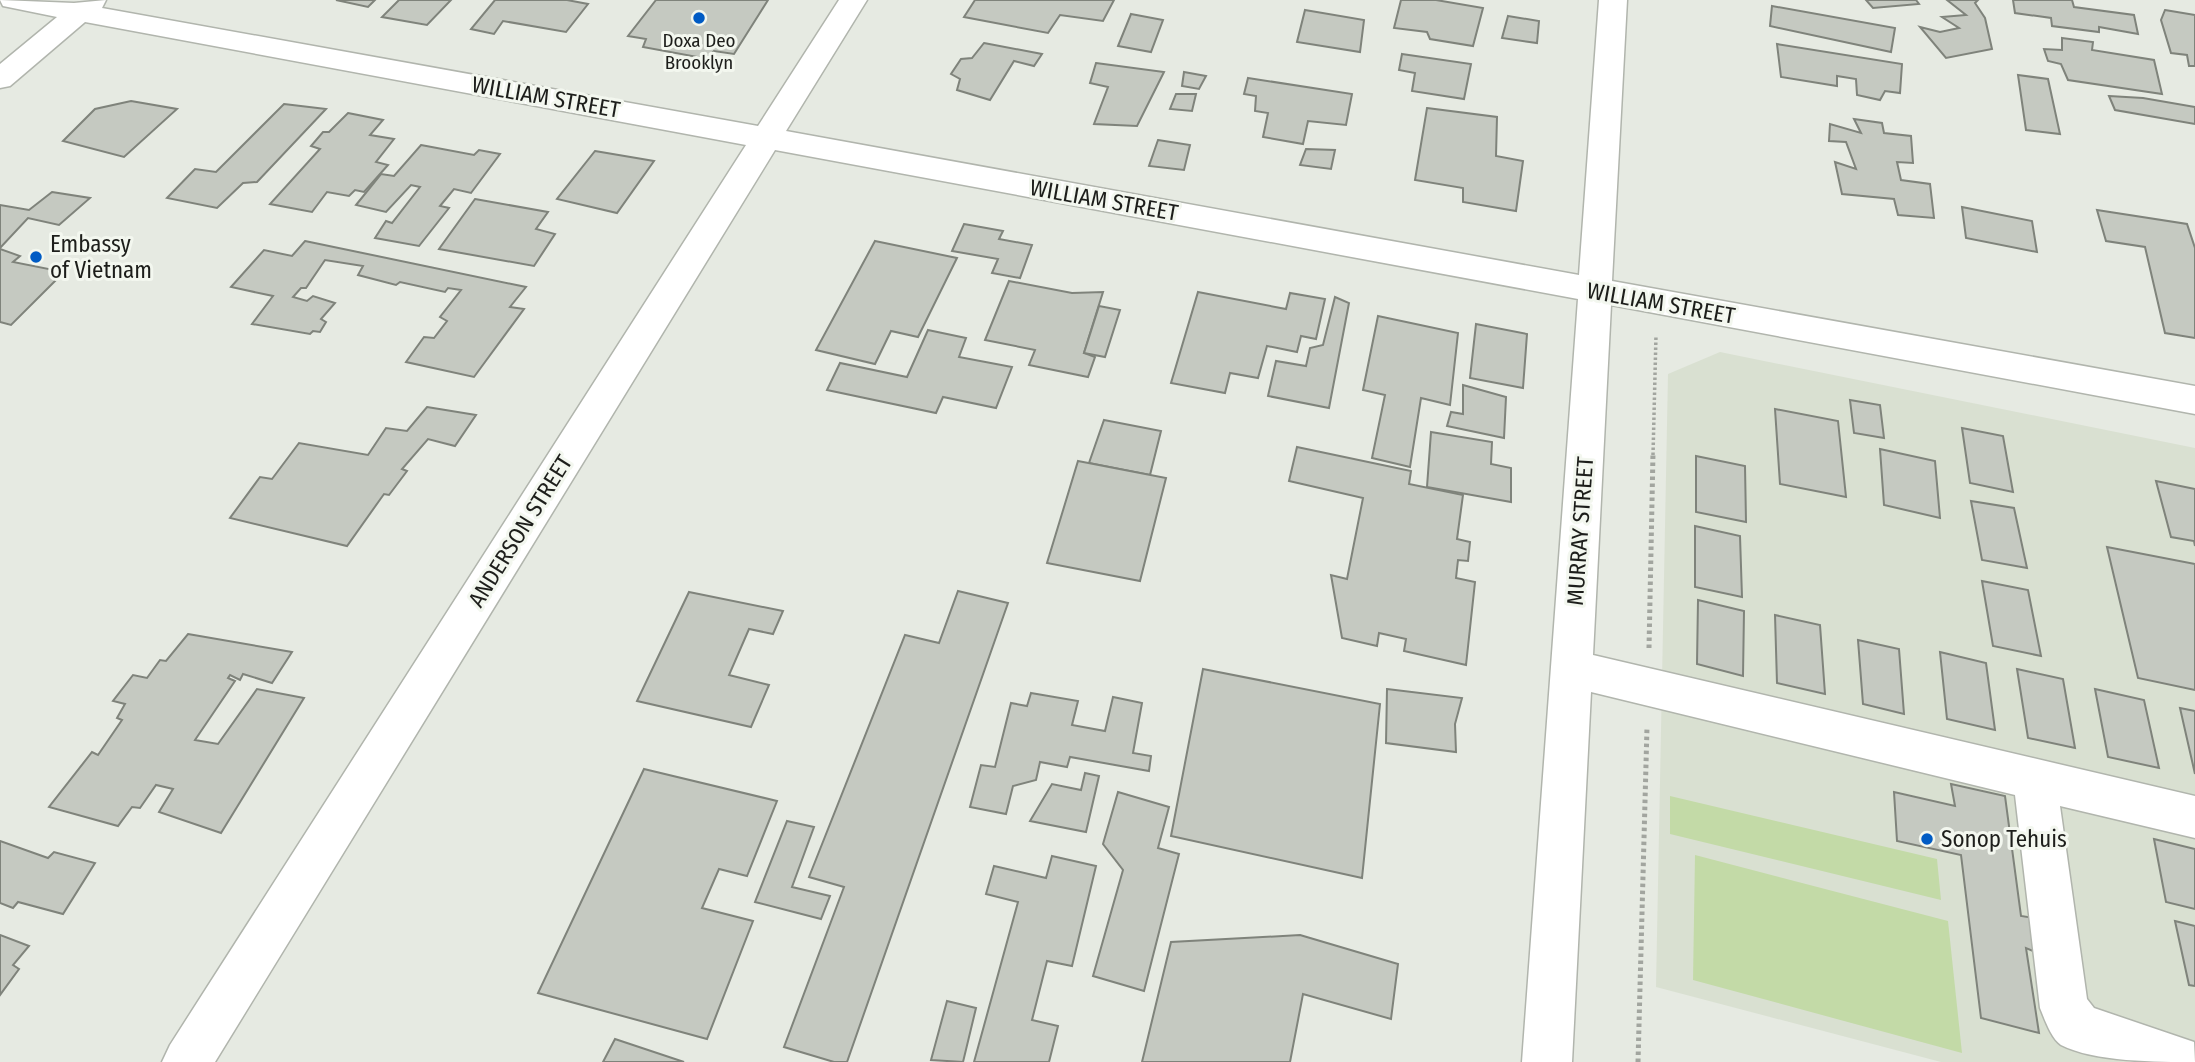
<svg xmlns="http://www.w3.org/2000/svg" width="2195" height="1062" font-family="'Fira Sans Condensed',sans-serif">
<rect width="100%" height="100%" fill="#e6eae2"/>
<polygon fill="#d9e0d1" points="1720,352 2195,448 2195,1062 1941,1062 1656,987 1668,374"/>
<g fill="#c3daa7">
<polygon points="1670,796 1937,859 1941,900 1670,834"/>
<polygon points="1695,855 1948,921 1962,1053 1693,980"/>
</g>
<g fill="#c5c9c1" stroke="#7f837b" stroke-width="2">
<polygon points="336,0 375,0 368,7"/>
<polygon points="399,0 451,0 427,25 382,17"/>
<polygon points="495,0 567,0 588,4 566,32 503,21 494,34 471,29"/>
<polygon points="656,0 768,0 734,54 714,51 708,59 643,47 646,39 628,36"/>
<polygon points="975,0 1114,0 1103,21 1060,15 1048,33 964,17"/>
<polygon points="1401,0 1436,0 1483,8 1473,46 1430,39 1427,32 1394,28"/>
<polygon points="1866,0 1916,0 1919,4 1873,8"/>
<polygon points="1947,0 1978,0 1975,3 1985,18 1992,49 1946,58 1920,27 1940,32 1959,28 1942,17 1966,15"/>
<polygon points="2013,0 2072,0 2074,7 2134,15 2138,34 2099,27 2099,32 2052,26 2051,18 2015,13"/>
<polygon points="1772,6 1895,28 1891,52 1770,26"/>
<polygon points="1305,10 1364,20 1360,52 1297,42"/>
<polygon points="2165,10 2195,15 2195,66 2189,66 2187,55 2171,53 2161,20"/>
<polygon points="1131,14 1163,20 1151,52 1118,46"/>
<polygon points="1508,16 1539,21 1537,43 1502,38"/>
<polygon points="2062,38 2093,42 2092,50 2154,60 2162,94 2068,80 2061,64 2048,61 2044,49 2062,50"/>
<polygon points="984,43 1042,54 1034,66 1014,61 990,100 957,90 960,79 951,74 961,59 972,58"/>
<polygon points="1777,44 1902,64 1900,93 1885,91 1880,100 1857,95 1856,79 1837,76 1837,86 1781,77"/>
<polygon points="1402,54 1471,64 1464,99 1412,91 1415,73 1399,70"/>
<polygon points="1096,63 1164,72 1137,126 1094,124 1108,87 1090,83"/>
<polygon points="1184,72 1206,76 1199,89 1182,86"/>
<polygon points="2018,75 2048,79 2060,134 2026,130"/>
<polygon points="1248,78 1352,94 1346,125 1308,121 1303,144 1263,137 1268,113 1255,111 1256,96 1244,94"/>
<polygon points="1176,94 1196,94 1192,111 1170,109"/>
<polygon points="2109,96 2143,98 2195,107 2195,124 2115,110"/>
<polygon points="131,101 177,109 124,157 63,141 95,109"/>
<polygon points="284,104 326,109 257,182 243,183 217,208 167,198 195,169 216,172"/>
<polygon points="1427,108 1497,117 1496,156 1523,161 1516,211 1463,202 1463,188 1415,180"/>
<polygon points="348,113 383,120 370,135 394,139 376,162 388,165 364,192 355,190 349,196 327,192 312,212 270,204 320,149 311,146 323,132 329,132"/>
<polygon points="1854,119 1882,123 1884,133 1911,136 1913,163 1897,162 1901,180 1930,184 1934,218 1898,215 1894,199 1842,194 1835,162 1856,169 1846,142 1829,141 1830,124 1861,133"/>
<polygon points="1158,140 1190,145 1184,170 1149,166"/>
<polygon points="421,145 474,155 479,150 500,154 471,193 454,189 440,206 449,208 419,246 375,238 386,221 392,223 420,187 411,185 386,212 356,205 381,174 394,176"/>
<polygon points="1306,149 1335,150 1331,169 1300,165"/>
<polygon points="595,151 654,161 617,213 557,199"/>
<polygon points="52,192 90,198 59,225 28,218 0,248 0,205 29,210"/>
<polygon points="475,199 548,212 536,229 555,234 534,266 439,249"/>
<polygon points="1962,207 2032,221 2037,252 1966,238"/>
<polygon points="2097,210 2187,224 2195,248 2195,338 2165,333 2145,247 2106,241"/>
<polygon points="964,224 1003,231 999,239 1032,245 1020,278 992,273 998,259 952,251"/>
<polygon points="305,241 526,287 510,307 524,309 474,377 406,362 424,337 434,338 447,321 440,317 461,290 448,288 445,292 400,282 396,285 358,275 363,266 325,260 306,288 301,288 293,297 307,301 313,296 335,303 321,319 326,322 320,332 313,331 310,334 252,324 273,296 231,287 264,250 292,256"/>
<polygon points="875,241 957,258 918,337 891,331 875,364 816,350"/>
<polygon points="0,249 20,256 13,262 64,272 11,325 0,322"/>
<polygon points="1009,281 1072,293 1103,292 1084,353 1095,357 1088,377 1029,365 1035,350 985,340"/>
<polygon points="1198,292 1286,309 1290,293 1325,299 1316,339 1301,336 1297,352 1267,346 1258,378 1230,373 1225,393 1171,383"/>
<polygon points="1335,297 1349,303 1329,408 1268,396 1276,361 1306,366 1310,348 1323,345"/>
<polygon points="1099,306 1120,310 1105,357 1084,353"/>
<polygon points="1378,316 1458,333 1450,405 1421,398 1410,467 1372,458 1385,395 1363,390"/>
<polygon points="1476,324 1527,334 1523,388 1470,378"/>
<polygon points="928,330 966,338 959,357 1012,367 996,408 943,397 936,413 827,390 840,363 907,377"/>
<polygon points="1463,385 1506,397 1504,438 1447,426 1451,412 1463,414"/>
<polygon points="1850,400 1880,405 1884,438 1854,433"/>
<polygon points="427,407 476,415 455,446 428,439 402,469 407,471 389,495 384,494 347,546 230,518 260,477 272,479 299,443 368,455 386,428 407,431"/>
<polygon points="1775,409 1838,421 1846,497 1780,484"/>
<polygon points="1104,420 1161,431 1150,475 1089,463"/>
<polygon points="1962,428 2003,436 2013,492 1970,483"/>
<polygon points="1431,432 1492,442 1491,464 1511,468 1511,502 1427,487"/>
<polygon points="1297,447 1411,471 1409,484 1463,495 1457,539 1470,542 1468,561 1458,560 1456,578 1475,582 1466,665 1404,651 1406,639 1379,633 1377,646 1342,638 1331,575 1347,579 1363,498 1289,481"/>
<polygon points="1880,449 1935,461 1940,518 1884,505"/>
<polygon points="1696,456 1745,466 1746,522 1696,512"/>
<polygon points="1078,461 1166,478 1140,581 1047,563"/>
<polygon points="2156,481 2195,489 2195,546 2194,541 2171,537"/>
<polygon points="1971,501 2014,508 2027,568 1982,560"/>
<polygon points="1695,526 1740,536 1742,597 1695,587"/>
<polygon points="2107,547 2195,564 2195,690 2138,678"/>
<polygon points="1982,581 2028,590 2041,656 1993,646"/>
<polygon points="958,591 1008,603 847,1062 834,1062 784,1047 844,887 809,877 905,635 939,643"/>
<polygon points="689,592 783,611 773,634 749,629 729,675 769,685 751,727 637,701"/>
<polygon points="1698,600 1744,611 1743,676 1697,664"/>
<polygon points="1775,615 1820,625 1825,694 1777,683"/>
<polygon points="188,634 292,652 272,683 243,674 240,680 230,675 228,678 235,681 195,740 218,744 257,689 304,698 221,833 159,812 173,789 156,785 140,808 132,807 118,826 49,807 92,752 98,755 122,720 117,718 125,704 113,701 133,675 147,678 160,660 166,661"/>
<polygon points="1858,640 1899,649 1904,714 1863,704"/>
<polygon points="1940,652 1986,663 1995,730 1947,719"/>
<polygon points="1203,669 1380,704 1362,878 1171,836"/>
<polygon points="2017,669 2063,679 2075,748 2028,738"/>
<polygon points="1387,689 1462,698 1455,724 1456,752 1386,743"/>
<polygon points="2095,689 2144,700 2159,768 2108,757"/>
<polygon points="1031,693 1078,701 1072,725 1105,731 1113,697 1142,703 1133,753 1151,756 1149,771 1070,757 1067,767 1040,762 1036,780 1013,786 1006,814 970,807 981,765 995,767 1011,703 1027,706"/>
<polygon points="2180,708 2195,711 2195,774"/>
<polygon points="644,769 777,801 747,876 719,869 702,908 753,921 707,1039 538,993"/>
<polygon points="1085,773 1099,776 1086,832 1030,821 1052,784 1081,790"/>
<polygon points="1951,784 2005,796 2021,916 2034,918 2038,953 2026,948 2039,1033 1981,1018 1961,855 1897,841 1894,792 1955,806"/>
<polygon points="1118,792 1169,807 1158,848 1179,854 1144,991 1093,976 1123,870 1103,844"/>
<polygon points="787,821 814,827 792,887 830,896 821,919 755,902"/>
<polygon points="2154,839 2195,849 2195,909 2166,902"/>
<polygon points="0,841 48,858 54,852 95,863 63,914 18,902 13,908 0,903"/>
<polygon points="1052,856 1096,866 1072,966 1047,961 1032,1020 1058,1026 1049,1062 974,1062 1018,902 986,894 994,866 1046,878"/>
<polygon points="2175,921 2195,926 2195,986 2189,985"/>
<polygon points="0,935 29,946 13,965 19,969 0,995"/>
<polygon points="1300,935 1398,964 1391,1019 1303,994 1290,1062 1142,1062 1171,942"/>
<polygon points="947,1001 976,1008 963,1062 931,1060"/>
<polygon points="615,1039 684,1062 603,1062"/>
</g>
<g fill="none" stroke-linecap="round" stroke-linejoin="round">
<g stroke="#b1b5ad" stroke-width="3">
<path id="minor" d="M0 0 74 3 106 0 102 8 758 126 839 0H867L786 131 1579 275 1599 0H1627L1612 281 2195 386V414L1611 305 1593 655 2195 796V838L2060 806 2087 999 2094 1008 2194 1042 2195 1062C2157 1062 2094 1062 2061 1045 2051 1038 2045 1020 2040 1008L2015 795 1591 692 1572 1062H1522L1578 299 775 150 215 1062H162L170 1045 746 145 85 22 10 86 0 88V64L57 17 3 6Z"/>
</g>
<polyline stroke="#a2a59f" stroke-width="3.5" stroke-dasharray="2.5 2.5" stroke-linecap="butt" points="1653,455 1656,335"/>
<g stroke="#a2a59f" stroke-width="5" stroke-dasharray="3.5 3.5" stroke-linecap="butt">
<polyline points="1649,648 1653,453"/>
<polyline points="1638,1062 1647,727"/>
</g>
<use href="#minor" fill="#fff" fill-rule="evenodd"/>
</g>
<g fill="#005bc4" stroke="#f3f7ef" stroke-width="2.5">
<circle cx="699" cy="18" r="7"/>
<circle cx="36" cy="257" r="7"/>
<circle cx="1927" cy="839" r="7"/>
</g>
<g text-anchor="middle" stroke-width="6" stroke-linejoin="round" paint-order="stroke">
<g font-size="19" fill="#1d1e1b" stroke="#f3f7ef">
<text x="699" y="47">Doxa Deo<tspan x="699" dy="22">Brooklyn</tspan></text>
</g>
<g font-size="23" fill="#1d1e1b" stroke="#f3f7ef">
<text transform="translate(546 97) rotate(10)" y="8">WILLIAM STREET</text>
<text transform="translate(1104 200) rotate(10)" y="8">WILLIAM STREET</text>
<text transform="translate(1661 303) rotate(10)" y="8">WILLIAM STREET</text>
<text transform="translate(520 531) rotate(-58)" y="8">ANDERSON STREET</text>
<text transform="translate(1580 531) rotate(-86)" y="8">MURRAY STREET</text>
</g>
<g font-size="23" fill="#1d1e1b" stroke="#f3f7ef" text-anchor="start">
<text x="50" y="252">Embassy<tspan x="50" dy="26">of Vietnam</tspan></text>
<text x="1941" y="847">Sonop Tehuis</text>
</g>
</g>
</svg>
